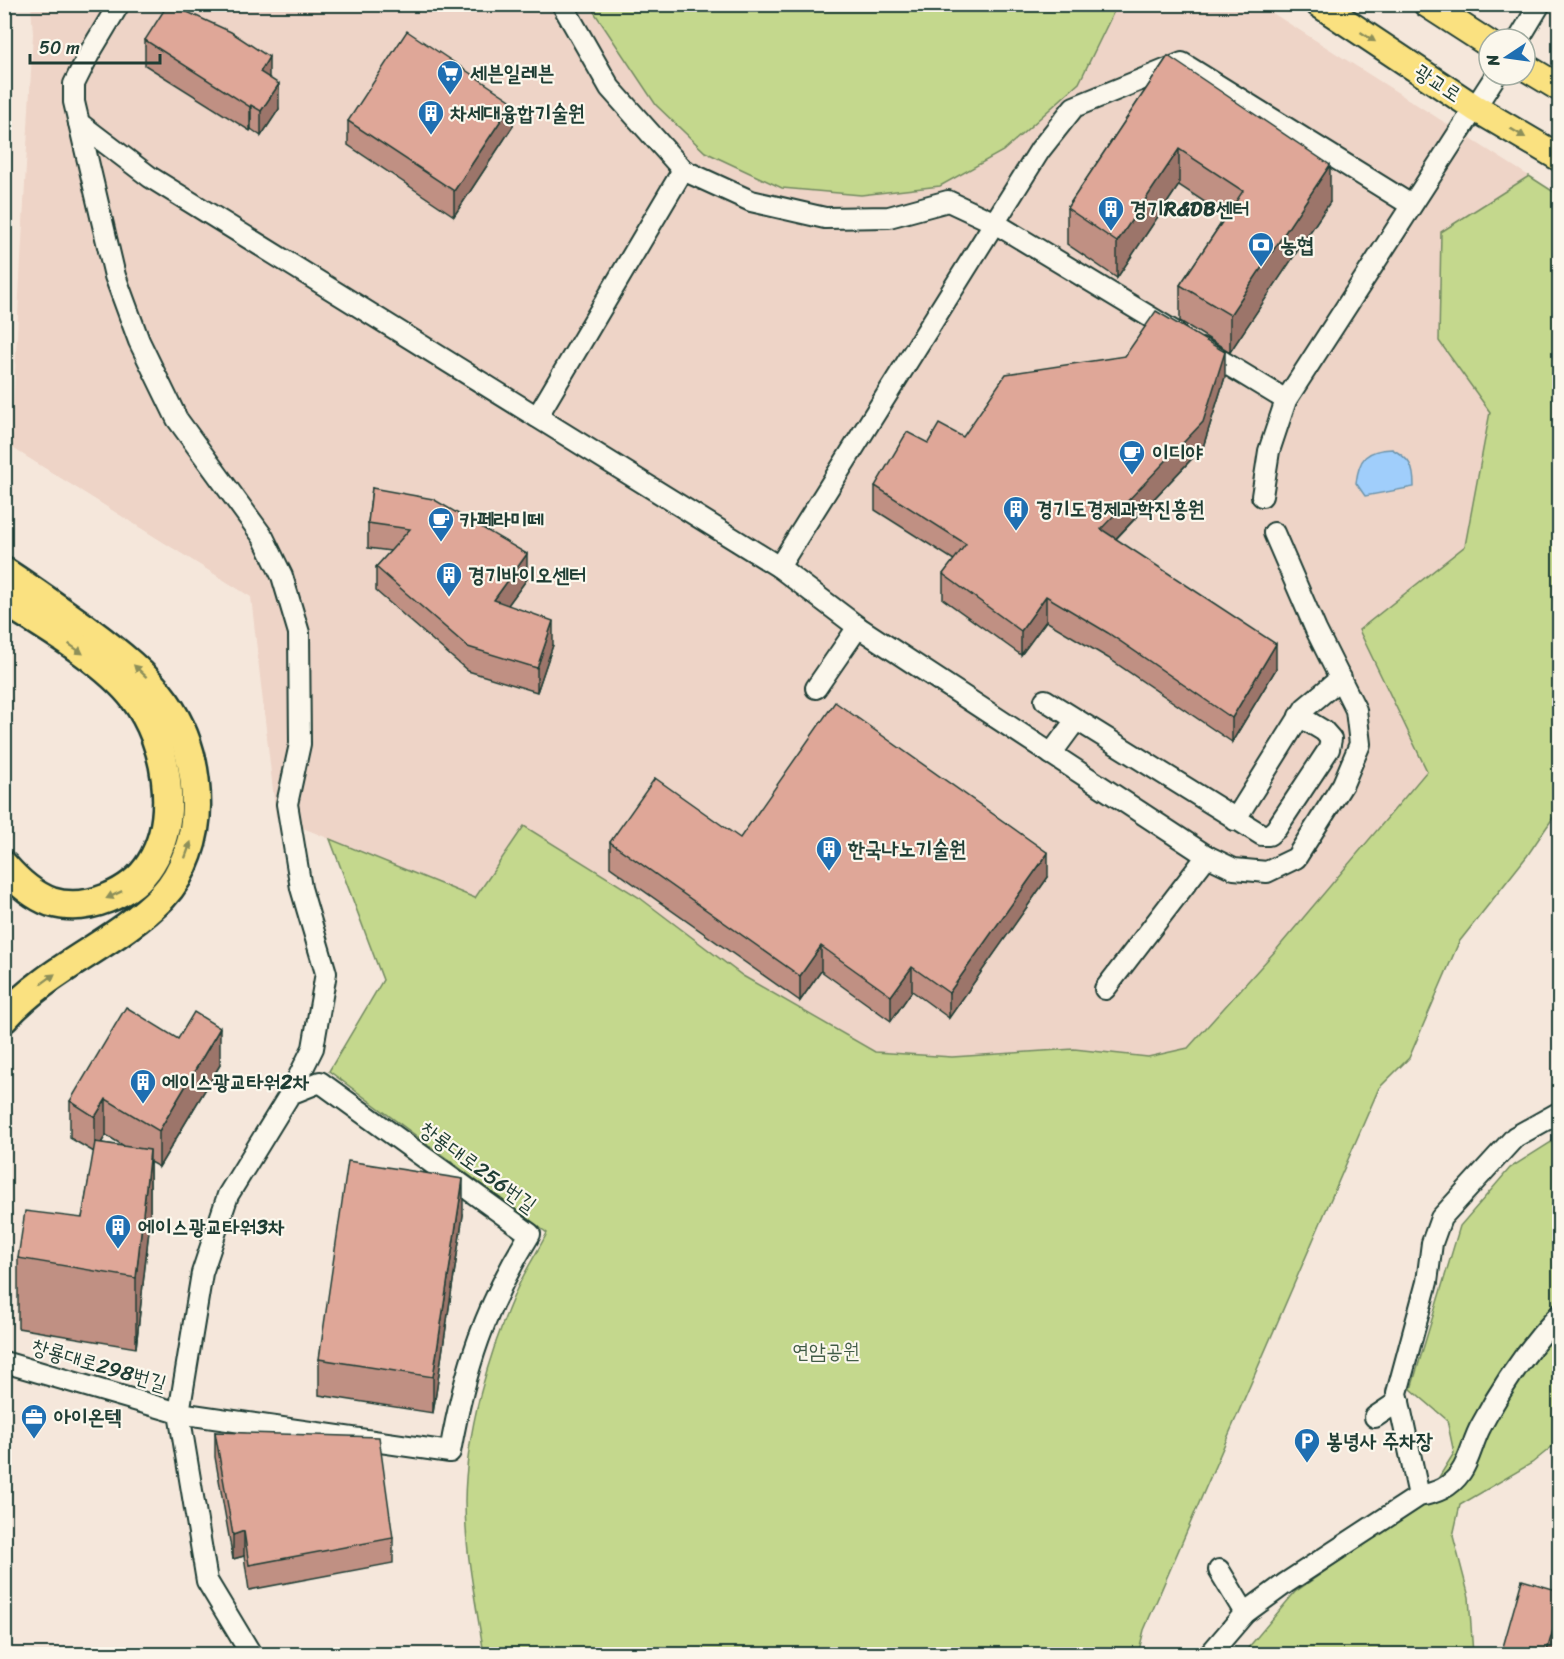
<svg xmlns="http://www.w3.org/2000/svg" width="1564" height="1659" font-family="Sriracha,'Poor Story',sans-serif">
<rect width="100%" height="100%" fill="#f5e7db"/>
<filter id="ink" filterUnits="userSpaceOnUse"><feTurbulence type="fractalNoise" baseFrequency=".0167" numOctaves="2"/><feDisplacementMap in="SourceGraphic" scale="12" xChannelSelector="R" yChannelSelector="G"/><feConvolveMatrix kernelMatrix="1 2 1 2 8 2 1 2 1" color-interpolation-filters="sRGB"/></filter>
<g filter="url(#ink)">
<polygon fill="#eed4c7" points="31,5 592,5 594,12 656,105 1079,83 1117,5 1260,5 1529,176 1441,232 1439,341 1490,412 1465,546 1360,630 1427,771 1277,949 1187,1048 1148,1057 1074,1049 952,1057 875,1052 743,976 640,898 524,826 475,898 276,817 251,597 11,447 33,34"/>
<g fill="#c4d88d" stroke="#728a60" stroke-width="1.5">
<polygon points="592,5 592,4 1117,5 1079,83 1003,151 940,186 861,195 782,188 705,152 656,105 594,12"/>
<path d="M1529 176 1560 196 1559 809 1527 856 1459 942 1409 1058 1379 1088 1144 1630 1138 1654H484C476 1604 465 1552 465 1501 466 1431 488 1356 515 1293 524 1272 537 1253 547 1233L329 1071 383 980 330 839 475 898 524 826 640 898 743 976 875 1052 952 1057 1074 1049 1148 1057 1188 1048 1277 949 1427 771 1359 630 1465 546 1490 412 1439 341 1441 232Z"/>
<polygon points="1559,1137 1559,1441 1532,1463 1460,1505 1453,1536 1469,1597 1473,1654 1243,1654 1295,1592 1423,1503 1454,1453 1447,1420 1411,1389 1460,1226 1510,1168"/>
</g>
<path fill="#a0cefb" stroke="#6c94ab" stroke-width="1.5" d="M1392 449C1410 459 1414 466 1414 487L1365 496 1356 483C1359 458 1366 450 1392 449Z"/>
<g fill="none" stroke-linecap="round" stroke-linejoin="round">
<g stroke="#1f3d34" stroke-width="24">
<g id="minor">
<polyline points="119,4 89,54 74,84 74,102 79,123 150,177 779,567 858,627 1207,856 1234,869 1267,872 1296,858 1343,784 1360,744 1356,710 1316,630 1274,533"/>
<polyline points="562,4 610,88 683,170 751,201 825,218 889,217 948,201 993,222 1175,332"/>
<polyline points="1519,39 1540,4"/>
<polyline points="79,123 115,276 139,341 177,419 263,537 282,576 299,633 300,744 287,804 301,888 326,973 313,1048 290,1094"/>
<polyline points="1202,349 1286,400"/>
<polyline points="537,417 683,170"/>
<polyline points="1262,496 1269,451 1286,400 1496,75"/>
<polyline points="779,567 1040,150 1074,107 1182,63 1411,205"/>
<polyline points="816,688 858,627"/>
<polyline points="1045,700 1262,835 1269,835 1276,829 1329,749 1331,739 1324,731 1299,716"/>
<polyline points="1051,754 1076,720"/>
<polyline points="1235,820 1305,708 1341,678"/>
<polyline points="1105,989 1207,856"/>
<path d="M4 1362 179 1413 450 1452C465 1368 485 1307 530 1234L320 1082 290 1094 228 1195 202 1273 179 1413 207 1581 251 1654"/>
<polyline points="1375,1417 1399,1401"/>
<polyline points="1419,1496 1397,1393 1427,1282 1432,1243 1441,1218 1515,1137 1560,1112"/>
<polyline points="1219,1570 1245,1613"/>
<path d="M1210 1654 1245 1613 1286 1583 1419 1496C1436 1493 1450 1488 1461 1472 1470 1459 1473 1440 1481 1426 1502 1386 1529 1347 1560 1314"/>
</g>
</g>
<g stroke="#1f3d34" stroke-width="30">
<g id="major">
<polyline points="1319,4 1475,108 1560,158"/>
<polyline points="1427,4 1489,44"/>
<polyline points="1525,67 1560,88"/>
</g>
</g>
<g stroke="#1f3d34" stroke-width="33">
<g id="highway">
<path d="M4 572C32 590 59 610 86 629 151 677 196 718 196 805 196 837 185 873 162 897 116 944 49 967 4 1018"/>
<path d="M4 600C44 625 107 662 135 699 167 741 180 816 151 863 132 894 86 913 51 902 32 895 17 881 4 866"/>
</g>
</g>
<use href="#minor" stroke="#fbf7ec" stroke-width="20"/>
<use href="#major" stroke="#fae180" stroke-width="26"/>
<use href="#highway" stroke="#fae180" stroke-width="28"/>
</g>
<g fill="#c09083" stroke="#1f3d34" stroke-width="1.5" fill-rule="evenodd">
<polygon points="145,40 269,78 279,109 261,136 251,129 250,131 145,65"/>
<polygon points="1168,56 1330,202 1230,352 1180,321 1180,285 1226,216 1179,185 1117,278 1067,244 1067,208"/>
<polygon points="348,121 513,126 454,216 348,145"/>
<polygon points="1225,377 1203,447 1116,539 1276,669 1232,742 1108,658 1046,621 1021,655 943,599 943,574 954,560 875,510 875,486 928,443 963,437"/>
<polygon points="372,488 527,579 508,605 553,645 537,692 468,671 376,591 376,567 391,551 368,548 368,523"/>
<polygon points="740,838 1048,877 949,1018 912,991 891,1021 821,971 800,1001 610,867 610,842"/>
<path d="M178 1039 220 1065 159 1167 150 1162V1220L136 1348 18 1328V1258L82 1218 94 1152 70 1138V1101ZM106 1135 124 1146 101 1143Z"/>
<polygon points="463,1215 433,1413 319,1395 319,1359"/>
<polygon points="215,1432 393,1538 393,1563 249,1590 244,1556 233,1559 215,1457"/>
<polygon points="1560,1450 1560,1480 1555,1475 1555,1454"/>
</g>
<g fill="#9c756a" stroke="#1f3d34" stroke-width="1.5">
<polygon points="269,57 269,82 260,72"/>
<polygon points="279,84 279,109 261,136 261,111"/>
<polygon points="513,102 513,126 454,216 454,191"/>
<polygon points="251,105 251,129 250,131 250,107"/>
<polygon points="1179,149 1179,185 1117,278 1117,242"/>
<polygon points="1330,165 1330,202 1230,352 1230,315"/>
<polygon points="1225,352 1225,377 1203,447 1101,554 1101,529"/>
<polygon points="527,554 527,579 494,624 494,600"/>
<polygon points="1046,596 1046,621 1021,655 1021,631"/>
<polygon points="553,621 553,645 537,692 537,668"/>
<polygon points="1276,644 1276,669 1232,742 1232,718"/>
<polygon points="1048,853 1048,877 949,1018 949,993"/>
<polygon points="821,946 821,971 800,1001 800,976"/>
<polygon points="912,967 912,991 891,1021 891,996"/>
<polygon points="220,1028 220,1065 159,1167 159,1131"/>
<polygon points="106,1099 106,1135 95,1153 95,1117"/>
<polygon points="150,1150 150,1220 136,1348 136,1278"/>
<polygon points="463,1179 463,1215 433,1413 433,1377"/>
<polygon points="244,1531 244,1556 233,1559 233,1535"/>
<polygon points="1560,1606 1560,1630 1553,1654 1546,1654"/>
</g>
<g fill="#dfa798" stroke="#1f3d34" stroke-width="1.5">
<polygon points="168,4 170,4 231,32 269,57 260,72 279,84 261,111 251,105 250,107 145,40"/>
<polygon points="407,31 513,102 454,191 348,121"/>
<polygon points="1168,56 1330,165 1230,315 1180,285 1243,191 1179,149 1117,242 1067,208"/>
<polygon points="1156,311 1225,352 1203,422 1101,529 1276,644 1232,718 1108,633 1046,596 1021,631 943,574 966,544 875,486 907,432 928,443 939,424 963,437 1006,374 1125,356"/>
<polygon points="372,488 433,499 527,554 494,600 553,621 537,668 468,647 376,567 410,529 368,523"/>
<polygon points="835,702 1048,853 949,993 912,967 891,996 821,946 800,976 610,842 655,778 740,838"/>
<polygon points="126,1007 178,1039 194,1012 220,1028 159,1131 106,1099 95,1117 70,1101"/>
<polygon points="95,1142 150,1150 136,1278 18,1258 25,1211 82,1218"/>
<polygon points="348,1161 463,1179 433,1377 319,1359"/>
<polygon points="215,1432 379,1437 393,1538 249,1565 244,1531 233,1535"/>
<polygon points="1560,1450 1560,1459 1555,1454"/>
<polygon points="1522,1580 1560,1591 1560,1606 1546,1654 1501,1654"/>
</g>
<defs><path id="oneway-solid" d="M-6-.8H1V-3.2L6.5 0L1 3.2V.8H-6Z" transform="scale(1.5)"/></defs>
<g fill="#8c8f5a">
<use href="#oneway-solid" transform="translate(1368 37) rotate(33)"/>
<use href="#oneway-solid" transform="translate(1518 133) rotate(31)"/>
<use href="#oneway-solid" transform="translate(76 649) rotate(35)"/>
<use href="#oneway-solid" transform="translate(140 671) rotate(-137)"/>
<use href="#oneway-solid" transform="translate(188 850) rotate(-70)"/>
<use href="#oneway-solid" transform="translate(114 895) rotate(155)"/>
<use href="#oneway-solid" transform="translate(48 979) rotate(-36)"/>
</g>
</g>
<defs>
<g id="supermarket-pin" transform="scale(1.35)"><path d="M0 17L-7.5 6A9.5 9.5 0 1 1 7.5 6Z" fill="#1f6fb2" stroke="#fbf7ec"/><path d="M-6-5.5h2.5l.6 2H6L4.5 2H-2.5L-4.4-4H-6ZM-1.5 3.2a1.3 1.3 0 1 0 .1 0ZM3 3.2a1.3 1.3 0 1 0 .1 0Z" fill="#fff"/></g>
<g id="building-pin" transform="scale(1.35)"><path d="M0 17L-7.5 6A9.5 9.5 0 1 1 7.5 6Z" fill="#1f6fb2" stroke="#fbf7ec"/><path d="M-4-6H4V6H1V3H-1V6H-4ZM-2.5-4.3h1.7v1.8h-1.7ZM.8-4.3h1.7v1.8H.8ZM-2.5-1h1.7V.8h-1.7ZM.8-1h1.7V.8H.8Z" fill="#fff"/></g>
<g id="bank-pin" transform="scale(1.35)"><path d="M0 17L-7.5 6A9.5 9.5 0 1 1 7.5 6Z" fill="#1f6fb2" stroke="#fbf7ec"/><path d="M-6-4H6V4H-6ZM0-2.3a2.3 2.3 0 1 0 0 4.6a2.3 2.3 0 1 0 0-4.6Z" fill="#fff"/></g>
<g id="cafe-pin" transform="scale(1.35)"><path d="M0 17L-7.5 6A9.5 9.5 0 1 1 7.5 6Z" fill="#1f6fb2" stroke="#fbf7ec"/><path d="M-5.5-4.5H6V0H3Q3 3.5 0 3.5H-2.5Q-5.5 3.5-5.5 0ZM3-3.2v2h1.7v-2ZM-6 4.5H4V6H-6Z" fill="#fff"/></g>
<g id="office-pin" transform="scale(1.35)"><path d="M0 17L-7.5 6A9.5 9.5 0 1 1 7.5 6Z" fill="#1f6fb2" stroke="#fbf7ec"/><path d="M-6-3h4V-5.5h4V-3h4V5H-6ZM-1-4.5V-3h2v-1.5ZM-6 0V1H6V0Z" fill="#fff"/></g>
<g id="parking-pin" transform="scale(1.35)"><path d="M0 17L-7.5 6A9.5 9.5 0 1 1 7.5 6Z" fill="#1f6fb2" stroke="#fbf7ec"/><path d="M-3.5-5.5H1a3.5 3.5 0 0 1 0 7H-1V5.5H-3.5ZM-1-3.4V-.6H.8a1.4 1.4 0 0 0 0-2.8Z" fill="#fff"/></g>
</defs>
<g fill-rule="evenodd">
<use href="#supermarket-pin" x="450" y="73"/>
<use href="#building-pin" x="431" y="113"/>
<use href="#building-pin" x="1111" y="209"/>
<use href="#bank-pin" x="1261" y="245"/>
<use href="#cafe-pin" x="1132" y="453"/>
<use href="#building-pin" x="1016" y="509"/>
<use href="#cafe-pin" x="441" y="520"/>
<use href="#building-pin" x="449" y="575"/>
<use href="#building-pin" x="829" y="849"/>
<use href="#building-pin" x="143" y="1082"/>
<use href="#building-pin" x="118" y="1227"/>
<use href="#office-pin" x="34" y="1417"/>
<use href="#parking-pin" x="1307" y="1441"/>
</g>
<g text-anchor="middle" stroke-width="4.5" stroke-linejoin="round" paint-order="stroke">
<g font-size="21" font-weight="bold" fill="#1f3d34" stroke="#fbf7ec" text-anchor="start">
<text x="470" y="80">세븐일레븐</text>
<text x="450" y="120">차세대융합기술원</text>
<text x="1130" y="216">경기R&amp;DB센터</text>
<text x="1280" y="252">농협</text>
<text x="1152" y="460">이디야</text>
<text x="1036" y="516">경기도경제과학진흥원</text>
<text x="460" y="527">카페라미떼</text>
<text x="468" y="582">경기바이오센터</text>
<text x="848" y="856">한국나노기술원</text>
<text x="162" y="1089">에이스광교타워2차</text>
<text x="138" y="1234">에이스광교타워3차</text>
<text x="54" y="1424">아이온텍</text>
<text x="1326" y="1448">봉녕사 주차장</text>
</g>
<g font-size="21" fill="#1f3d34" stroke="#fbf7ec">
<text transform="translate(1438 83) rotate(33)" y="7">광교로</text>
<text transform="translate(478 1167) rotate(36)" y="7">창룡대로256번길</text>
<text transform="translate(99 1365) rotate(16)" y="7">창룡대로298번길</text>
</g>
<g font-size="21" fill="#405c46" stroke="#fbf7ec">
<text x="826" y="1358">연암공원</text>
</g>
</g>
<rect width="1564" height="1659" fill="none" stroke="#fbf7ec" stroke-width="24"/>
<rect x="12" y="12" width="1540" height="1635" fill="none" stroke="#1f3d34" stroke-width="2" filter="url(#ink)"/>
<g transform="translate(1507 57) rotate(257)"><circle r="28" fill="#fbf7ec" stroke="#a3ada2" stroke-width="1.5"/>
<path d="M0-4.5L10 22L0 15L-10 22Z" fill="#1f6fb2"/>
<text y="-9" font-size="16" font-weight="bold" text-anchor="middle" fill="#1f3d34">N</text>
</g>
<path d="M30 54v9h130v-9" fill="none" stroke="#1f3d34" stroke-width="3"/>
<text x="39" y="54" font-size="18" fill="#1f3d34" stroke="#fbf7ec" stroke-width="4.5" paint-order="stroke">50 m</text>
</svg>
